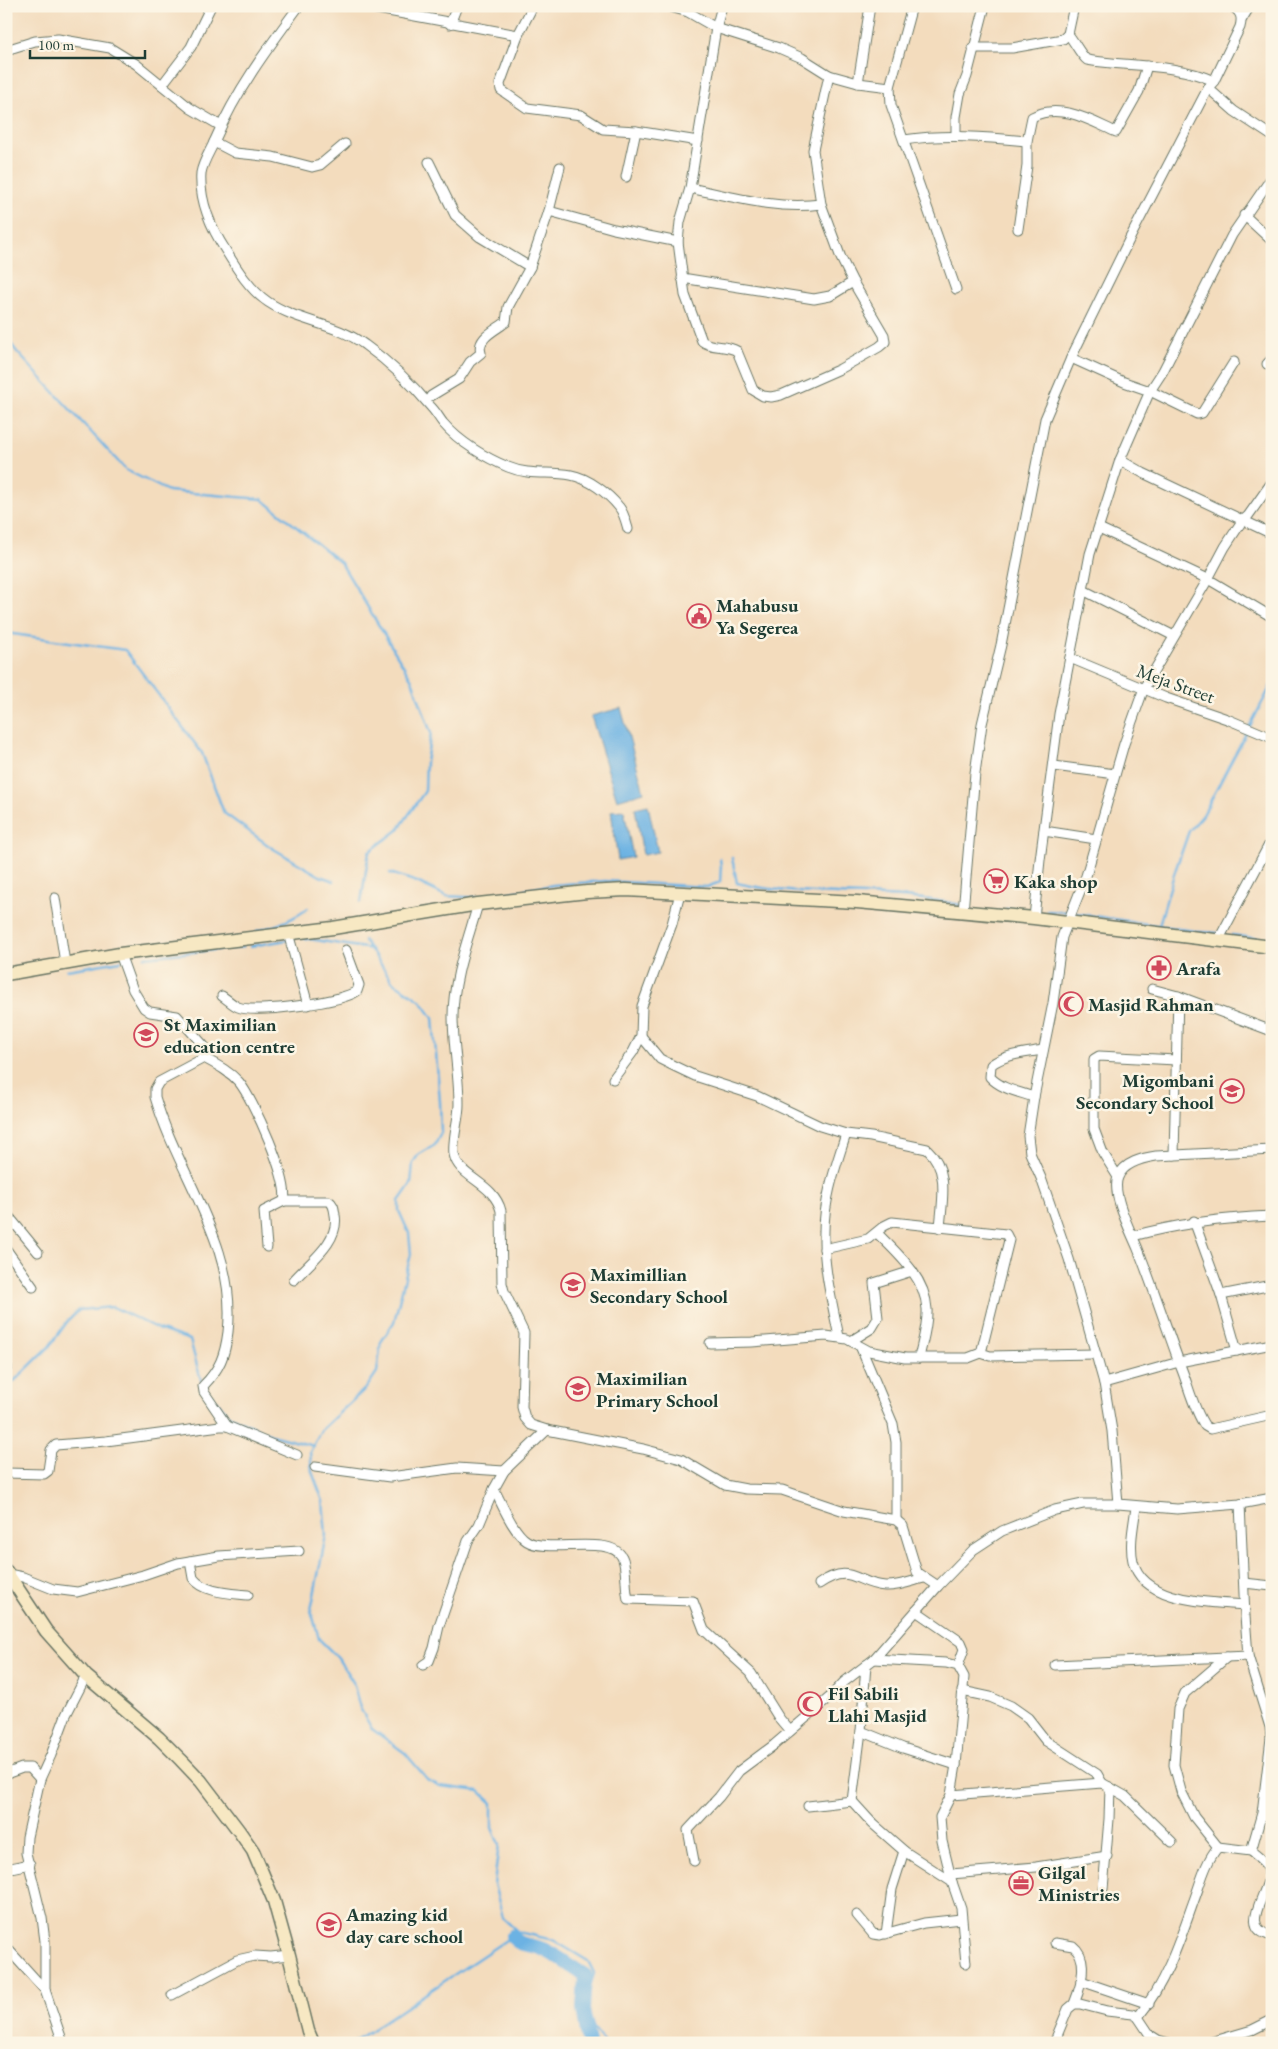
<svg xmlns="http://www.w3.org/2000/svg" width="1278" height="2049" font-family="'EB Garamond',serif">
<rect width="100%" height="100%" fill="#fcf5e5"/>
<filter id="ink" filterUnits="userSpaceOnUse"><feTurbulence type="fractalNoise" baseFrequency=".02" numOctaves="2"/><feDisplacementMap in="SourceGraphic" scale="10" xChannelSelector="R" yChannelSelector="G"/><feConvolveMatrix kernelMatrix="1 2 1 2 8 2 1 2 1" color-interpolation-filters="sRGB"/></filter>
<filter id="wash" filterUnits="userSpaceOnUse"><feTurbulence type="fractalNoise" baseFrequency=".0096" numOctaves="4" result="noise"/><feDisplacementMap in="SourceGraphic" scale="20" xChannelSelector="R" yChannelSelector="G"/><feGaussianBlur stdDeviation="1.12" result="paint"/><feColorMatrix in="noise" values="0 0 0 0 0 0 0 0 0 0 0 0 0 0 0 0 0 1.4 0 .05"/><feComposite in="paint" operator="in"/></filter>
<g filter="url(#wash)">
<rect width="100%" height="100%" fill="#f3dcbd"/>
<g fill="#6cb2e3" stroke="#46788c">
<polygon points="621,708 644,792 617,800 591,716"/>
<polygon points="648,805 658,852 643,855 635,808"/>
<polygon points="624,810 633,857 618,860 611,811"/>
</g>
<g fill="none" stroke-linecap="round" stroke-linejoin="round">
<g stroke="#6cb2e3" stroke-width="2.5">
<polyline points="6,337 17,352 126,470 168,491 262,499 341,563 412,680 431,733 426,762 425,791 398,830 369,852 361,902"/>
<polyline points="6,633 125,650 202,753 224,813 272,848 320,876 334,881"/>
<path d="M732 858 737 883C810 900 888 889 961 905"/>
<polyline points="390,873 417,882 446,896 482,898"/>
<polyline points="487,897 553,885 605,881 707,887 720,882 721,866 720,859"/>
<polyline points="1006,909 1033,911"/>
<polyline points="1047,911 1068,912"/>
<polyline points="1074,913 1201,932 1217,933"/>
<polyline points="1159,925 1174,874 1189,831 1203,815 1272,684"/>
<path d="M257 931C277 926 293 920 308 908"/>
<polyline points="1232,935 1268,940"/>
<polyline points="303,938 371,949"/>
<path d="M364 940 393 982 421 1001 433 1018 440 1102 441 1133 435 1145 418 1155 413 1163 411 1184 399 1201V1211L409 1233 411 1254 394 1322 381 1342 377 1372 367 1387 321 1430 310 1452 312 1472 323 1501 326 1535 311 1610 319 1639 337 1657 353 1682 360 1708 372 1729 405 1753 428 1780 440 1786 479 1791 492 1803V1828L499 1844 494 1884 503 1918 518 1932 553 1940 588 1961 594 1973C586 2000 584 2021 605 2043"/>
<polyline points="251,946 287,940"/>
<polyline points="145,957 243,947"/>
<polyline points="67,970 121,961"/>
<polyline points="6,1389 49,1347 67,1322 79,1310 113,1307 158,1329 190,1340 202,1384"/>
<polyline points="210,1394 230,1416 271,1435 314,1446"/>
<polyline points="352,2043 518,1932"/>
</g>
<path stroke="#6cb2e3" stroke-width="14" d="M512 1936C518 1946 527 1944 537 1947 554 1952 569 1966 585 1975L583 2010 589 2043"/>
</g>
</g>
<g filter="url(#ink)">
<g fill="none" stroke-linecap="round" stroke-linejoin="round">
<g stroke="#697564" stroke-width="11">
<g id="minor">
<path d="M299 6C267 49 236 91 215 140 211 150 203 161 201 173 199 201 211 228 226 251 237 269 250 290 268 302 298 322 336 323 365 345 389 362 412 384 431 407 436 412 439 418 443 423 459 442 486 458 508 467 529 476 550 471 571 475 588 478 609 494 619 507 624 513 626 522 628 529"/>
<polyline points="361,6 518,35"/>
<polyline points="533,6 518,35 500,84 501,90 527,108 581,115 603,129 636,131 698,141"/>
<polyline points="667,6 688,12 716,28 779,48 802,58 829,75 858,83 890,87"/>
<path d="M722 6 716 28 690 188 680 222 678 242 685 295 702 341C712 349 726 344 737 351L753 390 763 396 771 397 781 395 840 369 879 347 885 342 884 335 853 282 841 258 821 204 813 150 829 75"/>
<polyline points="912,6 890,87 891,105 956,289"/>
<polyline points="1242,19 1250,6"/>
<polyline points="450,24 457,6"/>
<path d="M1068 34C1074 41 1081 56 1087 60 1129 67 1174 63 1214 81"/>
<polyline points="973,48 1012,48 1063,39 1068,34 1074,6"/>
<polyline points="6,50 35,41 58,39 110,48 136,64 190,108 221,126"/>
<polyline points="858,83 870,6"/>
<polyline points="162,85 191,47 211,6"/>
<polyline points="1208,88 1234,111 1272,136"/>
<polyline points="956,136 956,117 960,94 967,76 985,6"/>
<path d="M904 140C945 134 986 137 1027 141"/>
<polyline points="214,142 235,153 273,157 312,167 320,165 345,144"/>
<polyline points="429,162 455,215 480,237 530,267"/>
<polyline points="626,177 636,131"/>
<path d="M690 188C733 197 777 210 821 204"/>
<polyline points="549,211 614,229 678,242"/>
<polyline points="1244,215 1272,241"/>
<path d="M1018 229 1027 166V141L1032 117C1060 102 1091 121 1116 132L1139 91 1147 66"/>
<polyline points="682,278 814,299 830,296 853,282"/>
<polyline points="1071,358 1124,382 1150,391 1197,414 1202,413 1234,362"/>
<polyline points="1267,364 1272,359"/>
<path d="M431 396 459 379 470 362 481 353C476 338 496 330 506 322L508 307 530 267 549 211 560 167"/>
<polyline points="1120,460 1143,473 1272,534"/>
<polyline points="1099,528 1208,579 1272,617"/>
<polyline points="1083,590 1174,636"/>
<polyline points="1070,658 1166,698 1227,719 1272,738"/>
<polyline points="1054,766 1115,774"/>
<polyline points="1044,831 1096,839"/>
<polyline points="55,898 65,963"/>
<path d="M478 904C468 940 453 978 453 1016 453 1045 459 1075 459 1104 459 1120 452 1138 454 1154 458 1178 494 1182 501 1211L502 1283 504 1291 524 1333 522 1407 525 1418 531 1425 547 1430 643 1449 681 1459 725 1485 746 1489 782 1490 844 1511 896 1520 903 1526 917 1572 938 1586"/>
<path d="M963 912 975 773 982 724 1001 645 1045 419 1071 358 1131 236 1208 88 1214 81 1240 27C1243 16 1240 12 1232 6"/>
<polyline points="1034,918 1040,860 1059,714 1090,554 1120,460 1150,391 1163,371 1232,235 1272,177"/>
<polyline points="288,933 308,1005"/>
<polyline points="1219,939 1272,839"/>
<path d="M120 954 133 990 144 1008 150 1012 177 1016 205 1047 204 1058 159 1082 155 1089V1097C178 1176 238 1246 228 1332 225 1355 220 1369 203 1386L204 1392 227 1426"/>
<polyline points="1152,989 1178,996 1272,1031"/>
<path d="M222 996C227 999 233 1005 238 1007 256 1014 342 1002 357 991L359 985 346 950"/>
<polyline points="1272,1013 1272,1025"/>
<path d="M641 1036 660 1059 674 1066 695 1076 757 1096 820 1126 846 1134 871 1137 927 1149C950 1170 942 1200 940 1228"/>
<path d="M204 1058C217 1065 229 1071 239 1082 253 1099 290 1181 284 1201L264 1211 267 1247"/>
<polyline points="613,1079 633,1052 641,1036 642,1006 672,924 680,893"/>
<path d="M1034 1097C1019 1092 1001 1089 990 1077L991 1065C1005 1054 1026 1053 1043 1050"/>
<path d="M1272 1150 1156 1156C1143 1158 1124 1162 1118 1177 1111 1194 1131 1232 1138 1249 1154 1289 1167 1330 1182 1370 1189 1388 1194 1410 1205 1426L1210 1429 1272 1415"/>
<polyline points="1174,1155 1178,996"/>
<polyline points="1118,1177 1103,1153 1094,1129 1094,1059 1099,1056 1176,1060"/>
<path d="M284 1201H329C334 1204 334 1209 335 1215 340 1241 310 1262 294 1280"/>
<polyline points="6,1213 38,1252"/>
<polyline points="1194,1221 1221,1295 1237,1351"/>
<path d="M877 1233C898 1254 925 1277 927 1309 928 1325 922 1343 919 1358"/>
<path d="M1133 1236C1180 1223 1223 1218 1272 1216"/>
<polyline points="6,1249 33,1287"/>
<polyline points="824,1249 868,1239 884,1226 892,1222 1006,1234 1009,1240 981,1353 990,1356 1096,1354"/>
<polyline points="1221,1295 1272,1285"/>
<path d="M839 1337C832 1302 823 1267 824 1231 824 1198 836 1166 846 1134"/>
<polyline points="851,1341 872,1328 878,1318 874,1283 912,1271"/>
<polyline points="710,1343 752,1342 826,1336 847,1339 869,1351 905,1358 968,1358 981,1353"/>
<polyline points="861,1348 893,1424 896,1442 896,1520"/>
<polyline points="6,1367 7,1367"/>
<polyline points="1104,1383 1179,1362 1272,1344"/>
<polyline points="315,1467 390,1477 457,1468 504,1471"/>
<polyline points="6,1473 44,1474 48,1471 51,1450 56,1445 106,1441 220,1426 227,1426 297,1455"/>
<path d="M494 1489C502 1504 513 1532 527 1541 548 1554 610 1534 622 1557 627 1566 625 1588 628 1599L693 1601 704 1630 751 1673 779 1718 790 1731"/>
<polyline points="1118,1504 1112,1431 1104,1383 1069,1259 1041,1178 1030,1153 1028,1136 1034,1097 1053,1003 1062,937 1086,876 1124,744 1144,688 1208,579 1225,547 1242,521 1248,516 1272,482"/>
<path d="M1136 1507C1134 1524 1129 1544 1133 1561 1143 1603 1211 1602 1244 1605"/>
<path d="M190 1561 193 1578C204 1593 231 1593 248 1595"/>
<polyline points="8,1574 23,1577 53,1589 77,1592 143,1575 178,1563 219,1556 299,1551"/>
<polyline points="1244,1583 1272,1586"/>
<path d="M819 1584C852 1562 855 1584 885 1586 897 1587 912 1581 924 1578"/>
<polyline points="916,1611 961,1642 964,1649 958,1666"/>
<polyline points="874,1659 946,1663 958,1666 964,1677 956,1765 951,1795 940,1817 942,1841 952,1882"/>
<polyline points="423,1665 429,1661 434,1648 439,1626 468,1541 479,1525 494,1489 504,1471 547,1430"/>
<polyline points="1055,1665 1248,1656"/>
<polyline points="962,1691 990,1697 1011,1706 1028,1718 1046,1741 1097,1774 1102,1783"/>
<polyline points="861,1731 903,1748 956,1765"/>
<polyline points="6,1774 22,1768 30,1768 40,1779"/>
<polyline points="951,1795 1102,1783 1125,1796 1172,1842"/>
<polyline points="852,1801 872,1823 904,1851 952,1882 961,1908 966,1963"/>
<polyline points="808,1806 852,1801 861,1731 866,1665"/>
<polyline points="1218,1847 1194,1817 1181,1791 1174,1765 1178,1709 1185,1693 1227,1657"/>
<path d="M1251 1851C1256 1855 1265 1862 1268 1868 1276 1888 1233 1927 1272 1936"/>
<polyline points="694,1861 688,1830 719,1797 739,1771 774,1745 829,1698 844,1682 874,1659 938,1586 973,1550 1002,1531 1055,1510 1083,1504 1118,1504 1177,1509 1240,1504 1272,1498"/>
<polyline points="6,1869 30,1864"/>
<polyline points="951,1874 1036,1867 1107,1856"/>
<polyline points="1103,1889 1109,1819 1110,1787"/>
<polyline points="857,1915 873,1934 880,1935 924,1923 961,1919"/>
<polyline points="886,1934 892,1889 904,1851"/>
<path d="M1055 1943 1073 1946C1090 1959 1080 1989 1074 2004"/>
<polyline points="6,1947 45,1990 63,2043"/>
<polyline points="1081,1981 1149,2004"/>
<polyline points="45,1990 45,1941 42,1918 26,1853 27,1837 40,1779 51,1755 66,1715 86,1676"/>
<polyline points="172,1995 237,1960 255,1956 271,1957 289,1955"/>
<path d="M1138 2017C1165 1984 1179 1943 1193 1903 1200 1885 1205 1862 1218 1847L1251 1851 1262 1813 1271 1738 1270 1727 1248 1656 1245 1616 1240 1504"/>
<polyline points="1054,2043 1068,2009 1074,2004 1080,2004 1107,2011 1133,2014 1138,2017 1150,2035 1158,2040 1169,2043"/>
<polyline points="1208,2043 1252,2030 1272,2020"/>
</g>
</g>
<g stroke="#697564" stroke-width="15">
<g id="secondary">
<polyline points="6,974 120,954 333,928 478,904 587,892 626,890 857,902 1034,918 1272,947"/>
<polyline points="6,1571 46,1631 86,1676 159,1738 181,1760 201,1781 239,1831 253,1851 274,1901 289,1955 308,2031 313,2043"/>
</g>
</g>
<use href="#minor" stroke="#fff" stroke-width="9"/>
<use href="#secondary" stroke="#f7e8c3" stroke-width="12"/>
</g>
</g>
<defs>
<g id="civic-ring" transform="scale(1.25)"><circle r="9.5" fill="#fcf5e5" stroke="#d1495b" stroke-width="1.5"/><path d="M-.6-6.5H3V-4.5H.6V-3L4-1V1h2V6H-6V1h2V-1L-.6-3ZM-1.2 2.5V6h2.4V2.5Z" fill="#d1495b"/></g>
<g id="supermarket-ring" transform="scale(1.25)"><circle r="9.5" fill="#fcf5e5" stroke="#d1495b" stroke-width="1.5"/><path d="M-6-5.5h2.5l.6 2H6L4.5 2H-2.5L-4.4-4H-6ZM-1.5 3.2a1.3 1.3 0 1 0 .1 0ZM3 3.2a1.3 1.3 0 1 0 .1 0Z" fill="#d1495b"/></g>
<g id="pharmacy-ring" transform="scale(1.25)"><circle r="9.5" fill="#fcf5e5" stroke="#d1495b" stroke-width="1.5"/><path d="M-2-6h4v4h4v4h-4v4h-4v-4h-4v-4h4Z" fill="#d1495b"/></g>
<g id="mosque-ring" transform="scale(1.25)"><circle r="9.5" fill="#fcf5e5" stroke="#d1495b" stroke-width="1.5"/><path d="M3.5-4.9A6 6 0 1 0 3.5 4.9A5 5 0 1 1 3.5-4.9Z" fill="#d1495b"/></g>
<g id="school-ring" transform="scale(1.25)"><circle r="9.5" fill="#fcf5e5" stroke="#d1495b" stroke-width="1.5"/><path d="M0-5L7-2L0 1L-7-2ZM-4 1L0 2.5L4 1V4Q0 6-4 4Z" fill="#d1495b"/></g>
<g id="office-ring" transform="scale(1.25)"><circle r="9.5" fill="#fcf5e5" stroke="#d1495b" stroke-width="1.5"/><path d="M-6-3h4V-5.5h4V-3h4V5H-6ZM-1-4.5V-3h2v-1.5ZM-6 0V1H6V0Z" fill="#d1495b"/></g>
</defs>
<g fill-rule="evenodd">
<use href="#civic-ring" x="699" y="616"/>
<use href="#supermarket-ring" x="996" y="881"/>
<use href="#pharmacy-ring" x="1159" y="968"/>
<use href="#mosque-ring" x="1071" y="1004"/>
<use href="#school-ring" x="146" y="1035"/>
<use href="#school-ring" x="1232" y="1091"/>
<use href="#school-ring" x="573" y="1285"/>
<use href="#school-ring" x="578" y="1389"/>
<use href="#mosque-ring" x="810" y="1704"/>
<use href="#office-ring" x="1021" y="1883"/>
<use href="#school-ring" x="329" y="1925"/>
</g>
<g text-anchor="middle" stroke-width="5" stroke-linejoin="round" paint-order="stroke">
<g font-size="19" font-weight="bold" fill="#1f3d34" stroke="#fcf5e5" text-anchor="start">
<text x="716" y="612">Mahabusu<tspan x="716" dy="22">Ya Segerea</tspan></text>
<text x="1014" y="888">Kaka shop</text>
<text x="1176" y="975">Arafa</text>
<text x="1088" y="1011">Masjid Rahman</text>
<text x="164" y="1031">St Maximilian<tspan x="164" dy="22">education centre</tspan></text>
<text x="1214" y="1087" text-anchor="end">Migombani<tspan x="1214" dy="22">Secondary School</tspan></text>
<text x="590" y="1281">Maximillian<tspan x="590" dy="22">Secondary School</tspan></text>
<text x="596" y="1385">Maximilian<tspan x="596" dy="22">Primary School</tspan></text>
<text x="828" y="1700">Fil Sabili<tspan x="828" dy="22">Llahi Masjid</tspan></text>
<text x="1038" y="1879">Gilgal<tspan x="1038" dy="22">Ministries</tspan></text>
<text x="346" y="1921">Amazing kid<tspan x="346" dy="22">day care school</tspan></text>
</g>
<g font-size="19" fill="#1f3d34" stroke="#fcf5e5">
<text transform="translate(1176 683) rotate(20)" y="7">Meja Street</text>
</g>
</g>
<rect width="1278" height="2049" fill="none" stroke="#fcf5e5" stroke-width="25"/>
<path d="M30 50v8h115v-8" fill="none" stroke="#1f3d34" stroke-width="2.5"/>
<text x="38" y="50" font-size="15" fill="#1f3d34" stroke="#fcf5e5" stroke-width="4" paint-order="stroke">100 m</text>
</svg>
